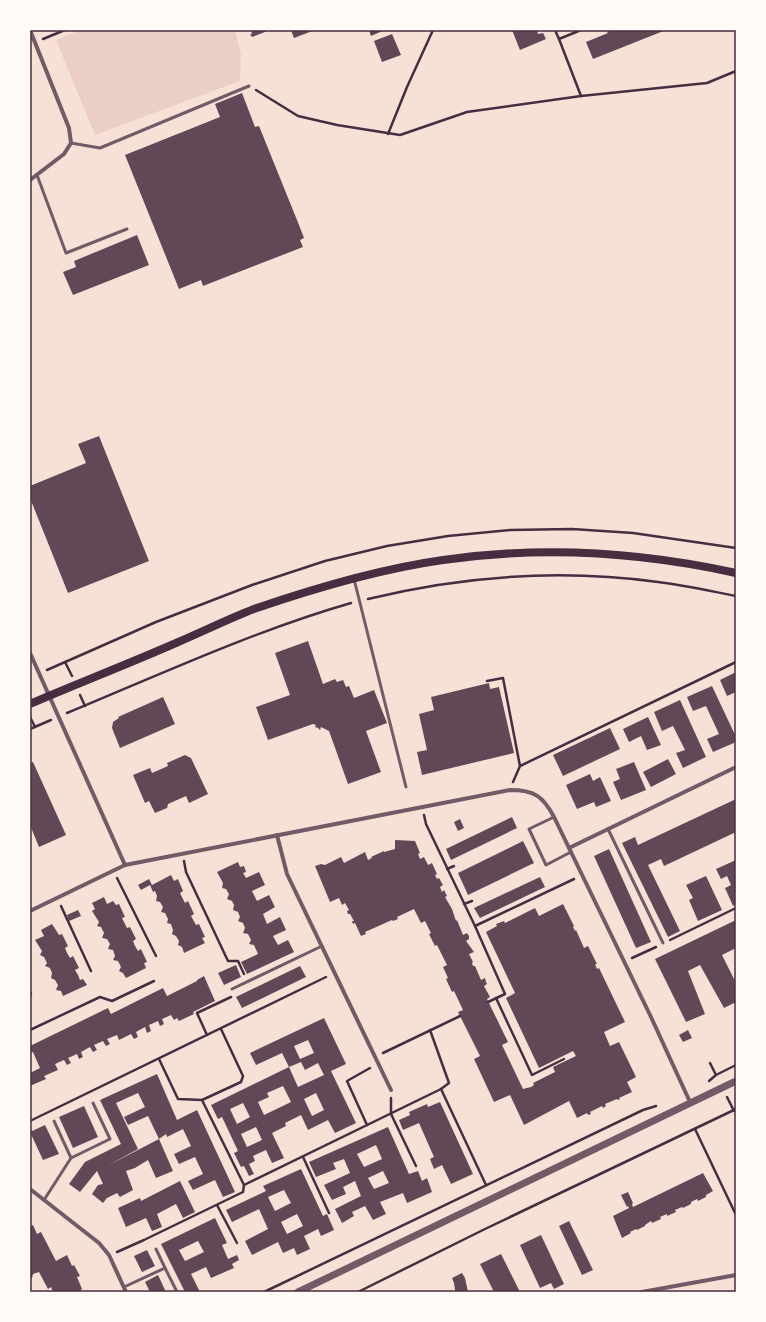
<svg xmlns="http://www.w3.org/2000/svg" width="766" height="1322" font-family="'Playfair Display',serif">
<rect width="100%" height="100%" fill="#f7e1d7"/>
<polygon fill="#ebcfc5" points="81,30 235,30 241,55 240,81 95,135 56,40"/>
<g fill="#644757" fill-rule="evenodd">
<polygon points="251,30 270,30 252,37 250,34 252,34"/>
<polygon points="291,30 315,30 294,38"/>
<polygon points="369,30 385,30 371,36"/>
<polygon points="512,30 537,30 538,34 543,33 546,39 520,50"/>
<polygon points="611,30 666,30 593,59 586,42 608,33 607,32"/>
<polygon points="392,34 401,55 382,62 374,41"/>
<polygon points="242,93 255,127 259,126 297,220 304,238 300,240 303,247 203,286 201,280 179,289 125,155 220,117 215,104"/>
<polygon points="137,235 149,265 73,295 63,272 76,267 74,261"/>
<polygon points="99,436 149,561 68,593 30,498 30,486 86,463 78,444"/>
<polygon points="308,641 323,684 335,679 337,682 343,680 346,687 349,686 354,698 374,690 387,723 366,731 381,772 348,784 329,731 321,727 320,730 318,728 315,727 316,725 313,724 268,740 256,707 290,695 275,653"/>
<polygon points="736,672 736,692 727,696 720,680"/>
<polygon points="489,683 490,689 499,687 514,753 422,775 417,752 427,750 419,714 434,710 431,697"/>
<polygon points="712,686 736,737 736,742 713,752 707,739 719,734 706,706 693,711 687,697"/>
<polygon points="163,697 175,724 120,748 112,728 113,722 119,718 118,717"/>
<polygon points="680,700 706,757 683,768 676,753 685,750 673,726 662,731 654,712"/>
<polygon points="648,717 661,745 647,750 641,736 629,742 623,729"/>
<polygon points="610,728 620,749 563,776 553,755"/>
<polygon points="185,755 191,758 208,794 189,803 186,796 168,804 167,808 155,813 149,801 145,803 133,775 150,768 152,773 168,766 167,763"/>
<polygon points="668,759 676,774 651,787 643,772"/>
<polygon points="33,762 66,835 39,847 30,825 30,763"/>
<polygon points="634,762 646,790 621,800 613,782 620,779 616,769"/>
<polygon points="590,774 593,781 600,777 611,801 596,807 594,802 577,809 566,785"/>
<polygon points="736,799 736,832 664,866 661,859 648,865 680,931 668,937 622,843 635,837 638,845"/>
<polygon points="512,817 517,828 451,860 446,849"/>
<polygon points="460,819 464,828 458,831 454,822"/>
<polygon points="395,840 415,841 420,853 418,854 420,859 424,857 428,865 432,863 437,874 435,875 437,879 439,878 443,885 440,887 442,892 444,890 447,896 445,897 452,909 456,921 457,920 463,935 467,933 469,936 469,939 466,941 474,952 469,954 473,962 472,963 473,966 475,966 481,980 485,978 486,982 487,984 484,986 490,997 487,999 508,1042 502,1045 523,1089 531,1087 534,1085 533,1083 555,1072 553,1067 576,1056 573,1051 539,1068 506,998 515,993 486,932 497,926 496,924 504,921 505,923 535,908 539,916 563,904 574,926 573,927 575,931 576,930 584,948 588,946 597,964 595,964 597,969 599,968 625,1022 604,1032 610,1046 619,1042 636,1077 627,1082 632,1092 619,1098 620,1099 618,1100 617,1099 605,1104 606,1106 603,1108 602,1106 590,1112 591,1114 588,1115 587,1113 577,1118 569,1101 524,1125 510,1095 494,1102 474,1059 480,1056 458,1012 463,1010 454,991 452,992 446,979 448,978 443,967 447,965 437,945 435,946 429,934 431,933 425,921 421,923 414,909 397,917 398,919 393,921 392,920 365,932 366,934 361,936 355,923 353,924 352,921 354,921 350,914 348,914 347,911 349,910 345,903 342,905 339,898 330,902 315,866 321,864 325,865 341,857 344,863 365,852 368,860 372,858 371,857 384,851 384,852 395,849"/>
<polygon points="523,841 534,863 468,895 458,873"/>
<polygon points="609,849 651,942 636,948 594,856"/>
<polygon points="736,860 736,904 733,906 725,888 731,885 727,876 721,879 716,869"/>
<polygon points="238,862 240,867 244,866 246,872 243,873 246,878 259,872 265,885 252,891 257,901 269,895 275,907 263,914 267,924 280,917 286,930 273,936 278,945 288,940 294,952 247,974 241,962 258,954 254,945 249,944 251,940 248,934 243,933 245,928 243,923 238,921 240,917 238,912 233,910 234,905 232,901 227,899 229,894 226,889 222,888 223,883 217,872"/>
<polygon points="171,875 174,881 178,879 183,891 180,893 185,903 188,901 194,914 191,916 196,925 199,924 205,937 202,938 205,943 184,953 182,947 178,945 179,941 176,936 172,934 173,930 171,924 167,923 168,919 165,913 161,912 163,907 160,902 156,901 157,896 155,891 153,892 150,885 141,890 138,885 149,879 152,885"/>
<polygon points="706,876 722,910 698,921 689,900 693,898 686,885"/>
<polygon points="540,877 545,887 480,918 474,908"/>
<polygon points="104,897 107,904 113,901 116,905 119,904 125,917 122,918 127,928 130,927 136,939 133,941 135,946 138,951 141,949 147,962 144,963 146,968 126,978 123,973 119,971 121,967 118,961 113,960 115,956 113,950 108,949 110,944 107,939 102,938 104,933 101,927 97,926 99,922 92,911 95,909 92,903"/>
<polygon points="78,910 81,916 69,921 67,915"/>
<polygon points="736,920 736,948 722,955 736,983 736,1002 724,1008 700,965 688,971 705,1014 686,1022 655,959"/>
<polygon points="52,924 59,935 62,934 68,946 65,948 67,953 70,958 73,956 79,968 75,970 78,975 80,980 83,979 87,985 63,996 61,991 56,990 58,985 55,980 51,978 52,973 50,968 45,966 47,963 44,957 40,955 42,951 35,940 44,936 41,930"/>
<polygon points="236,965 241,977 224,985 218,973"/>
<polygon points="300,966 306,977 242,1008 236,997"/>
<polygon points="204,976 215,1001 193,1012 194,1014 179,1021 177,1018 174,1020 171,1015 162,1019 164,1024 160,1026 158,1021 149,1025 151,1031 147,1033 145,1027 136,1032 138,1037 134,1039 131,1034 119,1040 117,1035 107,1039 110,1044 106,1046 103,1041 94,1045 97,1050 93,1052 90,1047 81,1052 83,1057 79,1059 77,1054 68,1058 71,1063 67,1065 64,1060 55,1064 58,1070 44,1076 46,1079 30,1086 30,1073 40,1068 33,1052 30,1053 30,1046 108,1008 111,1014 163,988 167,996 197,981 197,980"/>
<path d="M324 1018 346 1064 331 1071 356 1123 335 1133 328 1120 308 1130 301 1115 285 1123 286 1126 272 1133 284 1158 272 1163 266 1150 253 1156 255 1161 249 1164 254 1174 249 1176 244 1166 241 1167 234 1153 238 1151 222 1117 218 1119 211 1105 289 1067 298 1087 324 1075 318 1063 305 1070 301 1062 289 1067 282 1053 256 1065 250 1053ZM308 1040 314 1053 300 1059 294 1046ZM283 1086 291 1102 264 1115 258 1102 269 1097 267 1093ZM316 1093 324 1110 312 1116 304 1099ZM243 1103 250 1117 237 1124 230 1109ZM256 1127 262 1140 247 1147 241 1134Z"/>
<polygon points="688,1030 692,1038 683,1042 679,1035"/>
<path d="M157 1074 177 1120 197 1110 235 1192 223 1197 215 1180 193 1190 188 1181 203 1174 195 1157 179 1164 174 1154 191 1146 183 1129 167 1137 166 1134 159 1139 173 1171 156 1178 148 1160 135 1168 126 1171 133 1190 120 1197 117 1193 107 1198 103 1203 92 1194 98 1185 103 1184 97 1171 80 1192 69 1184 85 1162 121 1144 100 1100ZM138 1093 145 1107 124 1117 128 1125 148 1116 159 1139 107 1166 138 1149 116 1103Z"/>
<polygon points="440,1102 473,1174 451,1184 442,1165 434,1169 430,1159 434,1157 419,1123 403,1130 399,1120 410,1115 409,1112 427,1104 428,1107"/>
<polygon points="84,1106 98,1137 73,1148 59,1117"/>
<polygon points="45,1125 59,1154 43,1160 30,1132"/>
<path d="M388 1127 409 1174 418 1171 422 1181 427 1178 432 1192 407 1203 403 1193 380 1202 386 1214 373 1220 365 1206 352 1212 354 1216 342 1223 335 1209 361 1196 355 1181 343 1187 346 1194 332 1200 324 1185 350 1173 344 1159 333 1163 336 1169 316 1177 309 1162ZM376 1145 382 1159 364 1167 357 1154ZM383 1171 389 1183 374 1189 368 1178Z"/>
<path d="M301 1169 323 1216 327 1214 334 1230 321 1236 318 1229 304 1236 310 1249 297 1255 294 1248 283 1253 278 1242 252 1255 245 1241 268 1229 259 1209 232 1222 226 1210 266 1191 263 1186ZM284 1190 291 1203 275 1211 268 1197ZM297 1214 303 1226 287 1234 281 1222Z"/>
<polygon points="703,1173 713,1191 706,1195 706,1197 698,1201 697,1199 691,1202 691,1204 683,1208 682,1207 675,1210 676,1212 667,1216 667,1214 660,1217 661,1219 652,1223 651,1221 645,1225 645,1226 637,1230 636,1229 630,1232 631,1233 622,1238 613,1216 629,1208 628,1206 627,1207 621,1195 628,1192 633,1203 632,1204 633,1207"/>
<polygon points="180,1181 195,1212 183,1218 176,1204 157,1214 162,1227 152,1231 146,1218 126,1227 118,1208 140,1198 141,1201"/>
<path d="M215 1218 227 1243 222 1245 228 1259 237 1255 239 1260 232 1264 234 1268 211 1278 206 1267 191 1274 200 1292H185L161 1244ZM198 1241 204 1252 185 1261 179 1250Z"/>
<polygon points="569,1221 593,1270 582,1275 559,1226"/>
<polygon points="33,1225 37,1234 41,1232 56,1261 67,1255 72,1266 74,1265 80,1276 77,1277 82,1289 78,1292 53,1292 51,1287 48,1289 39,1272 33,1274 32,1278 30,1278 30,1227"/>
<polygon points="541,1235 564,1284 554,1289 551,1283 540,1288 520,1245"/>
<polygon points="147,1250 155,1266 142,1272 134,1256"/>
<polygon points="501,1254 520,1292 494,1292 480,1264"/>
<polygon points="462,1273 465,1278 468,1292 456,1292 455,1290 454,1283 452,1278"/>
<polygon points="158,1275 166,1292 150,1292 145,1282"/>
</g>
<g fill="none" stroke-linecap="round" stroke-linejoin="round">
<g stroke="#4a2c40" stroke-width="2.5">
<polyline points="555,30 559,39 581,30"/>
<polyline points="43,39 65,30"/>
<polyline points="559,39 581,96"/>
<polyline points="256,90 298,116 337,125 400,135 467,112 581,96 707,83 736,71"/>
<polyline points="388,134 407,87 433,30"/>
<path d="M368 599C462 576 562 569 658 582 684 585 710 591 736 596"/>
<polyline points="65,662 72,676"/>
<polyline points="47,670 156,622 252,585 325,561 387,546 448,536 510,530 572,529 633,533 736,548"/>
<polyline points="487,681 503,678 520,766"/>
<polyline points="80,695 85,706"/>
<path d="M67 713C161 674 254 631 351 603"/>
<polyline points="30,717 35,727"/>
<polyline points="30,729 51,720"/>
<polyline points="513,782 520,766 736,662"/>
<polyline points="424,815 426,824 475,926 505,994 488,1002"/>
<polyline points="184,861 186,872 228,961 238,961 244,974"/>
<polyline points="447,869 454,866"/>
<polyline points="117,878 156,956"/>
<polyline points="464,904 472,901"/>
<polyline points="61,906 91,971"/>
<polyline points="475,926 574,879"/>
<polyline points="670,940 736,908"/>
<polyline points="632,958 656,947"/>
<polyline points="30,992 31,994"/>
<polyline points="496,998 532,1075 564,1059"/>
<polyline points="30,1030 100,997 112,1001 154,981"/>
<polyline points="207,1035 197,1013 231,997"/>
<polyline points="383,1053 460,1016"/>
<polyline points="159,1059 178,1099 202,1100 241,1082 243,1076 221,1029"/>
<polyline points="710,1063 716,1075"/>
<polyline points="709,1081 716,1075 736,1065"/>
<polyline points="441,1089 486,1185"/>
<polyline points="727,1097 734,1111"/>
<polyline points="391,1098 391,1114 416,1166"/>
<polyline points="202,1100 244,1185"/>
<polyline points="30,1121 326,977"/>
<polyline points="367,1125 347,1081 370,1068"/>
<polyline points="695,1129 736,1215"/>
<polyline points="303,1157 329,1213"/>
<polyline points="217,1205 237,1243"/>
<polyline points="117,1252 144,1240 243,1192 244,1185 441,1089 449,1083 430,1030"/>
<polyline points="264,1292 643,1110 656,1106"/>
<polyline points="358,1292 485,1229 736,1109"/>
</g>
<g stroke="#755966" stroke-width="3">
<polyline points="71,143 100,148 249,86"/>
<polyline points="37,175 66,253 127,229"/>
<polyline points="354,579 406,787"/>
<polyline points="554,817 529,829 546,865 571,852"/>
<polyline points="608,829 663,943"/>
<polyline points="232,989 322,946"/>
<polyline points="71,1158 110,1139 93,1103"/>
<polyline points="44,1200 71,1158 54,1121"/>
<polyline points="165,1268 177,1292"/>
<polyline points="124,1287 165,1268 156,1249"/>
</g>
<g stroke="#755966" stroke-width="4">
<polyline points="30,30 69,128 71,143 64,154 30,180"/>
<polyline points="30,653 125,865"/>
<polyline points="277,835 287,874 391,1090"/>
<polyline points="569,848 736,767"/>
<path d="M30 911 125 865 510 790C534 790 543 796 554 817L651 1017 690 1102"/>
<polyline points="30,1189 99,1243 109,1255 126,1292"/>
<polyline points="642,1292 736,1275"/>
</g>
<polyline stroke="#755966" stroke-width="7" points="298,1292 736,1081"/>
<path stroke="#4a2c40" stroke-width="8" d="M30 704C79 683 128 664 176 643 202 632 228 619 254 609 315 588 379 569 443 560 540 546 641 552 736 573"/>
</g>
<rect width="766" height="1322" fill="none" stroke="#fffaf5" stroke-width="62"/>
<rect x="31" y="31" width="704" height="1260" fill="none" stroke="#4a2c40" stroke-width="1.5"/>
</svg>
